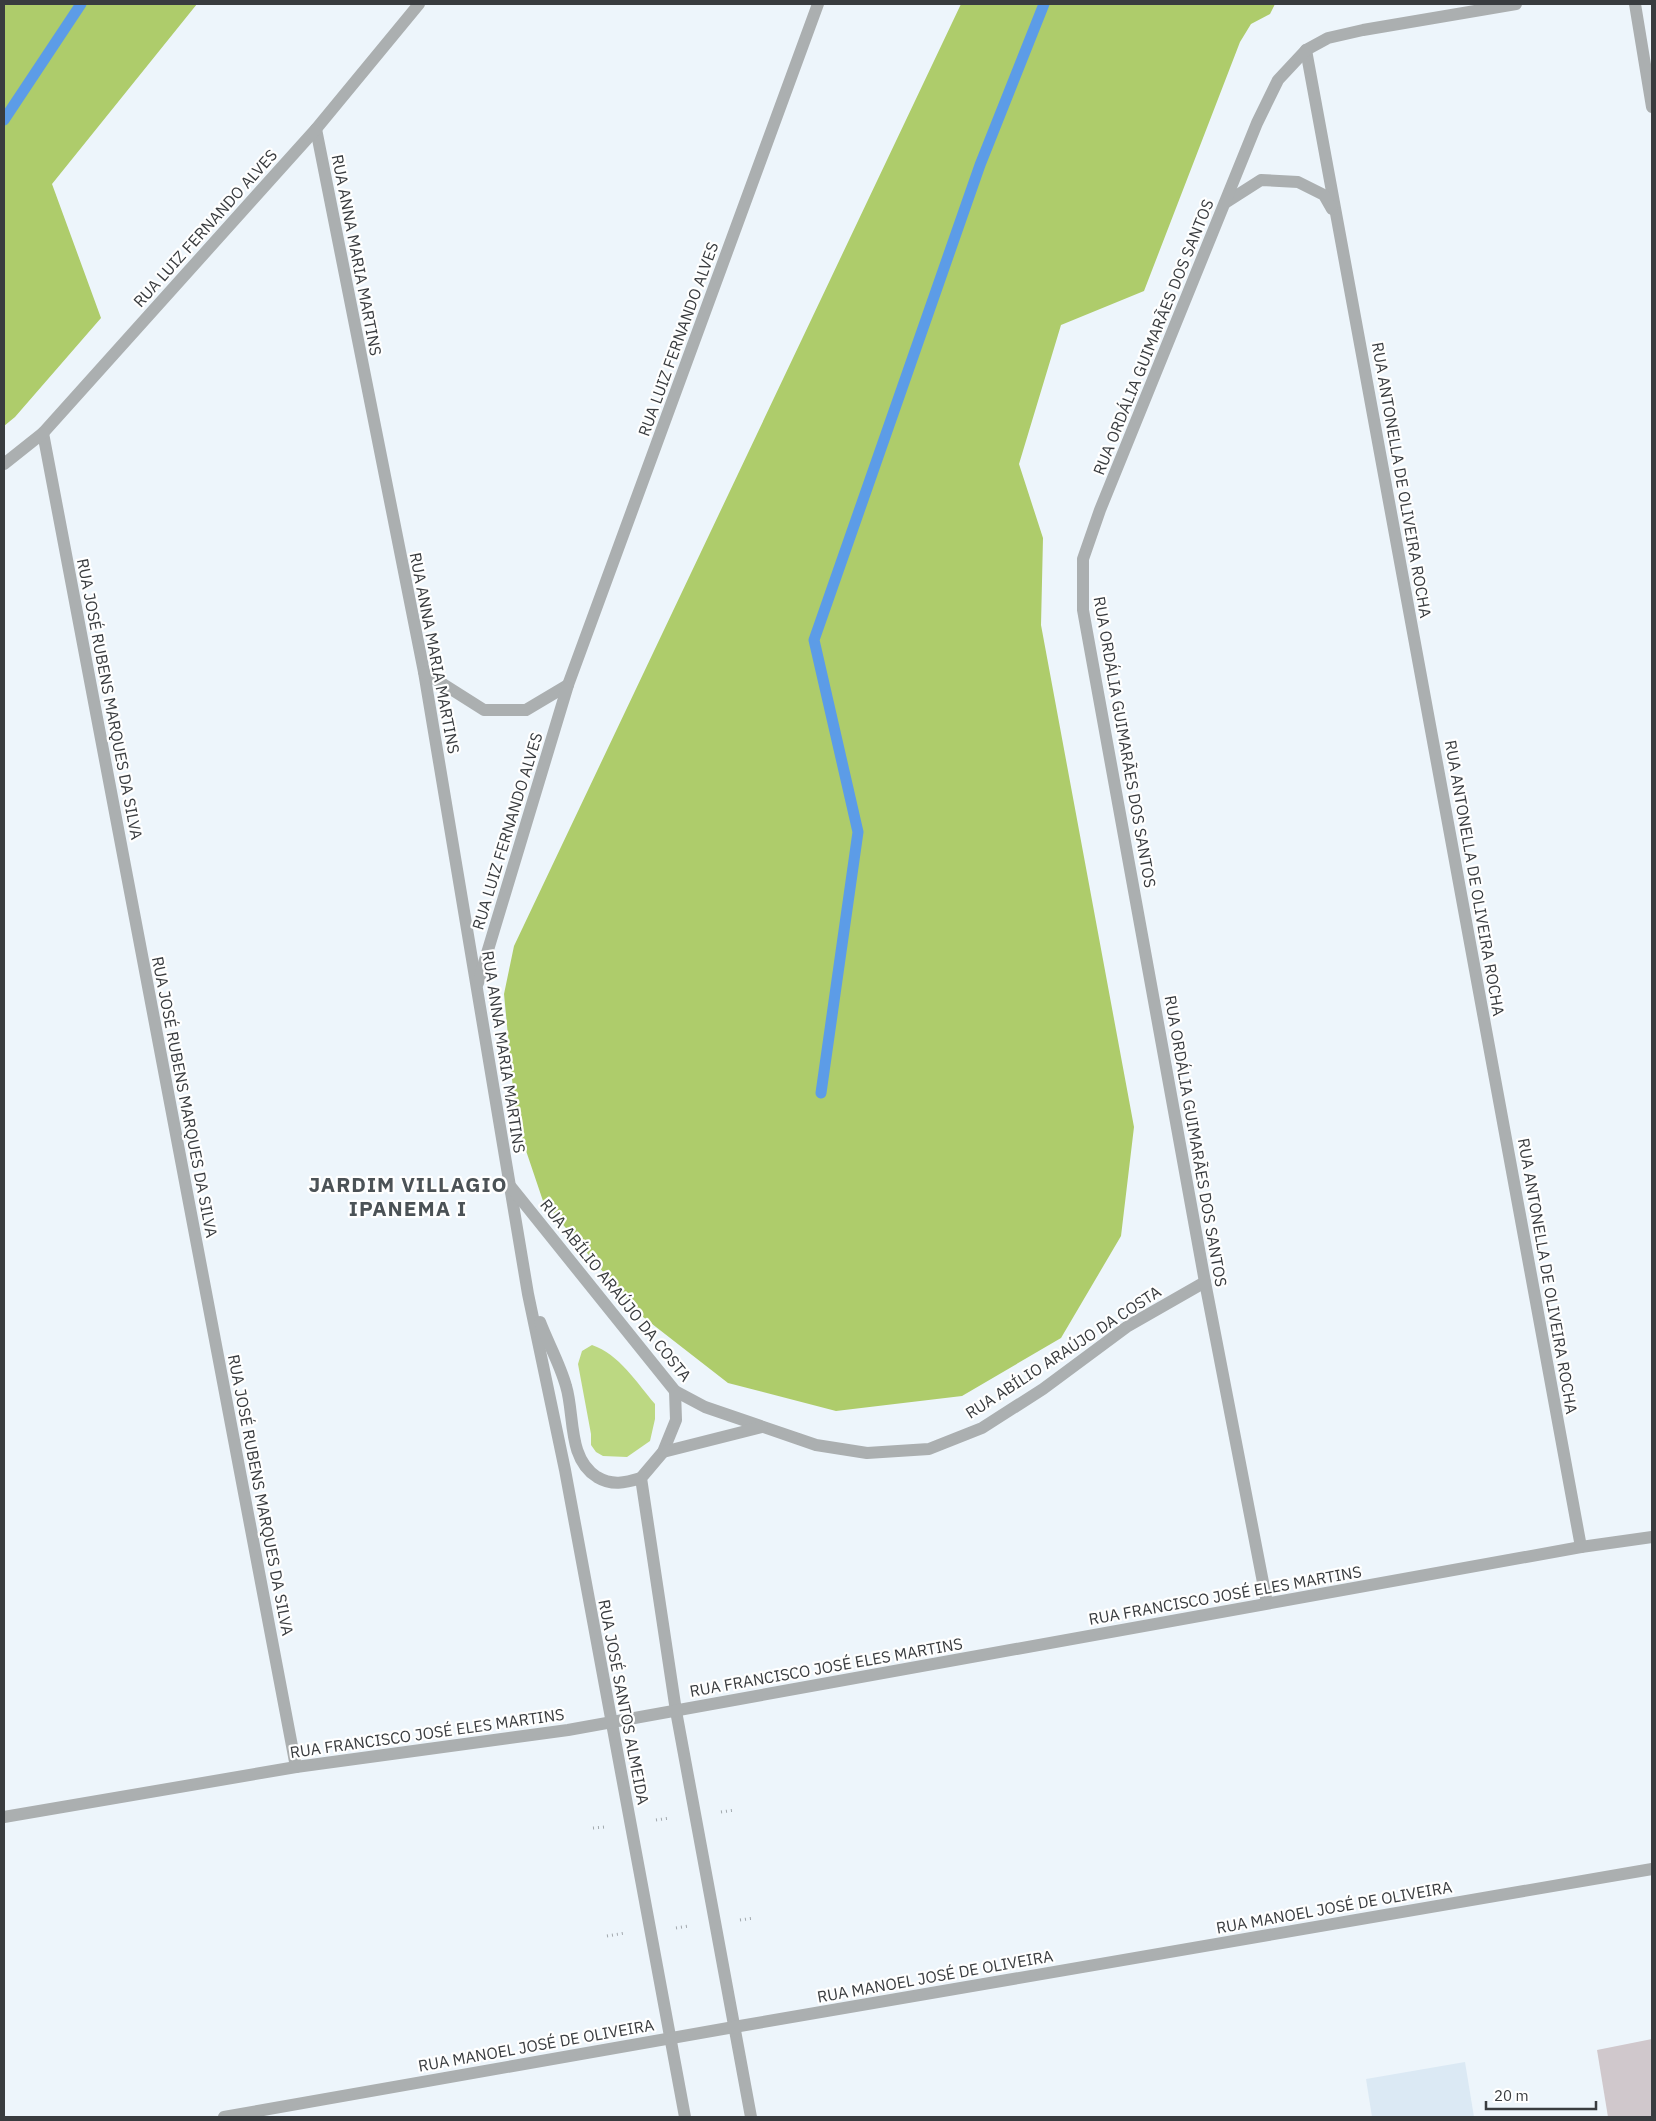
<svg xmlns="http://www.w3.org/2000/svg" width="1656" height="2121" font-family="'IBM Plex Sans',sans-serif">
<rect width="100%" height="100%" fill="#edf5fb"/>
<polygon fill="#dbe9f4" points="1465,2062 1474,2117 1372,2117 1366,2079"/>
<path fill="#bcd882" d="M592 1345C619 1354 637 1383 655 1404V1419L650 1441 627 1457 603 1456 596 1452 591 1445V1434L578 1364 582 1351Z"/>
<g fill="#aecc6b">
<polygon points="4,4 197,4 52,184 101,318 15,417 4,426"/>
<polygon points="961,4 1275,4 1270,14 1251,24 1240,42 1144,291 1061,325 1019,464 1043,538 1041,625 1134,1127 1121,1236 1061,1338 962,1396 836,1411 728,1383 638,1313 543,1201 516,1121 504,994 514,946"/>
</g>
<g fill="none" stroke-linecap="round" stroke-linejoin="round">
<g stroke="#5c9ce7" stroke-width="11">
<polyline points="4,120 81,4"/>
<polyline points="821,1093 858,832 814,640 980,165 1044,4"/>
</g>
</g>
<polygon fill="#d0c8cc" points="1652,2039 1652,2117 1608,2117 1597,2050"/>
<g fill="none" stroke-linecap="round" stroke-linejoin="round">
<g stroke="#a2a8ad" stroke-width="3" stroke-dasharray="1 4" stroke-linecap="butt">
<polyline points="721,1812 735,1810"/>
<polyline points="656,1820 670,1818"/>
<polyline points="593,1828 605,1827"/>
<polyline points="740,1920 754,1918"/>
<polyline points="676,1928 689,1926"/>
<polyline points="607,1936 625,1933"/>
</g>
<g stroke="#abafb0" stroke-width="12">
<polyline points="1635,4 1652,107"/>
<polyline points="1306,50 1581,1547"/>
<polyline points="316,129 424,672 528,1294 565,1470 685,2117"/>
<polyline points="1225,203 1261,180 1298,182 1324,195 1332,209"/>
<polyline points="43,433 296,1767"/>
<polyline points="4,464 43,433 316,129 419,4"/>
<polyline points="424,672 484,710 526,710 568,685"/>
<polyline points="478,983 568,685 818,4"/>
<polyline points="511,1187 675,1391 705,1407 816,1445 867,1453 929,1449 982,1428 1043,1389 1128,1326 1205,1282"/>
<path d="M540 1322C548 1343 560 1364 566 1386 575 1415 567 1458 597 1477 612 1486 625 1483 641 1478"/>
<polyline points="675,1391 676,1420 663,1452 641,1478 676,1711 751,2117"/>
<polyline points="663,1452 762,1427"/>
<polyline points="1267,1603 1205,1282 1083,610 1083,559 1100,510 1257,123 1278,80 1306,50 1328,38 1363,30 1516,4"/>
<polyline points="4,1817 296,1767 568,1730 1581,1547 1652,1537"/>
<polyline points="224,2117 734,2027 1652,1869"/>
</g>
</g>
<g text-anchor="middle" stroke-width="4.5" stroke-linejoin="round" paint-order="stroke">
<g font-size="16" fill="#393c3f" stroke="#fff">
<text transform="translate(205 228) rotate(-48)" y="6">RUA LUIZ FERNANDO ALVES</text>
<text transform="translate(357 255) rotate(79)" y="6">RUA ANNA MARIA MARTINS</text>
<text transform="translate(1153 337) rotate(-68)" y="6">RUA ORDÁLIA GUIMARÃES DOS SANTOS</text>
<text transform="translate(678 339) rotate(-70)" y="6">RUA LUIZ FERNANDO ALVES</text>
<text transform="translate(1402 480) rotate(80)" y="6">RUA ANTONELLA DE OLIVEIRA ROCHA</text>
<text transform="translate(435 653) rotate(79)" y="6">RUA ANNA MARIA MARTINS</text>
<text transform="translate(110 699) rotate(79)" y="6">RUA JOSÉ RUBENS MARQUES DA SILVA</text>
<text transform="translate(1125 742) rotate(80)" y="6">RUA ORDÁLIA GUIMARÃES DOS SANTOS</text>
<text transform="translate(507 831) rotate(-73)" y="6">RUA LUIZ FERNANDO ALVES</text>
<text transform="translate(1475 878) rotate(80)" y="6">RUA ANTONELLA DE OLIVEIRA ROCHA</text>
<text transform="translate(504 1052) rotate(81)" y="6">RUA ANNA MARIA MARTINS</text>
<text transform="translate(185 1097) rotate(79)" y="6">RUA JOSÉ RUBENS MARQUES DA SILVA</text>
<text transform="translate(1196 1141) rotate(80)" y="6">RUA ORDÁLIA GUIMARÃES DOS SANTOS</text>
<text transform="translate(1548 1276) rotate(80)" y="6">RUA ANTONELLA DE OLIVEIRA ROCHA</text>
<text transform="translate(616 1290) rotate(51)" y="6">RUA ABÍLIO ARAÚJO DA COSTA</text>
<text transform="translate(1063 1352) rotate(-33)" y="6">RUA ABÍLIO ARAÚJO DA COSTA</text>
<text transform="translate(261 1495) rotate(79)" y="6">RUA JOSÉ RUBENS MARQUES DA SILVA</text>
<text transform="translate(1225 1595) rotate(-10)" y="6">RUA FRANCISCO JOSÉ ELES MARTINS</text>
<text transform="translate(826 1667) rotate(-10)" y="6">RUA FRANCISCO JOSÉ ELES MARTINS</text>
<text transform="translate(624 1702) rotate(79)" y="6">RUA JOSÉ SANTOS ALMEIDA</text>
<text transform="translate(427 1733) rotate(-8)" y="6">RUA FRANCISCO JOSÉ ELES MARTINS</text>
<text transform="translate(1334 1907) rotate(-10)" y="6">RUA MANOEL JOSÉ DE OLIVEIRA</text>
<text transform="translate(935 1976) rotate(-10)" y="6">RUA MANOEL JOSÉ DE OLIVEIRA</text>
<text transform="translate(536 2045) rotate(-10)" y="6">RUA MANOEL JOSÉ DE OLIVEIRA</text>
</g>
<g font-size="21" font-weight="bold" letter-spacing="1" fill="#4b5256" stroke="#fff">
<text x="408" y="1192">JARDIM VILLAGIO<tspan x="408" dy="24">IPANEMA I</tspan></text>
</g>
</g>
<rect width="1656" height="2121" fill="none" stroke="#393c3f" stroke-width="10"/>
<path d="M1486 2101v8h110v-8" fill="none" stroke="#393c3f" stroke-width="2.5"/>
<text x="1494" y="2101" font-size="15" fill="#393c3f" stroke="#ffffff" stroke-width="4" paint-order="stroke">20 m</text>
</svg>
